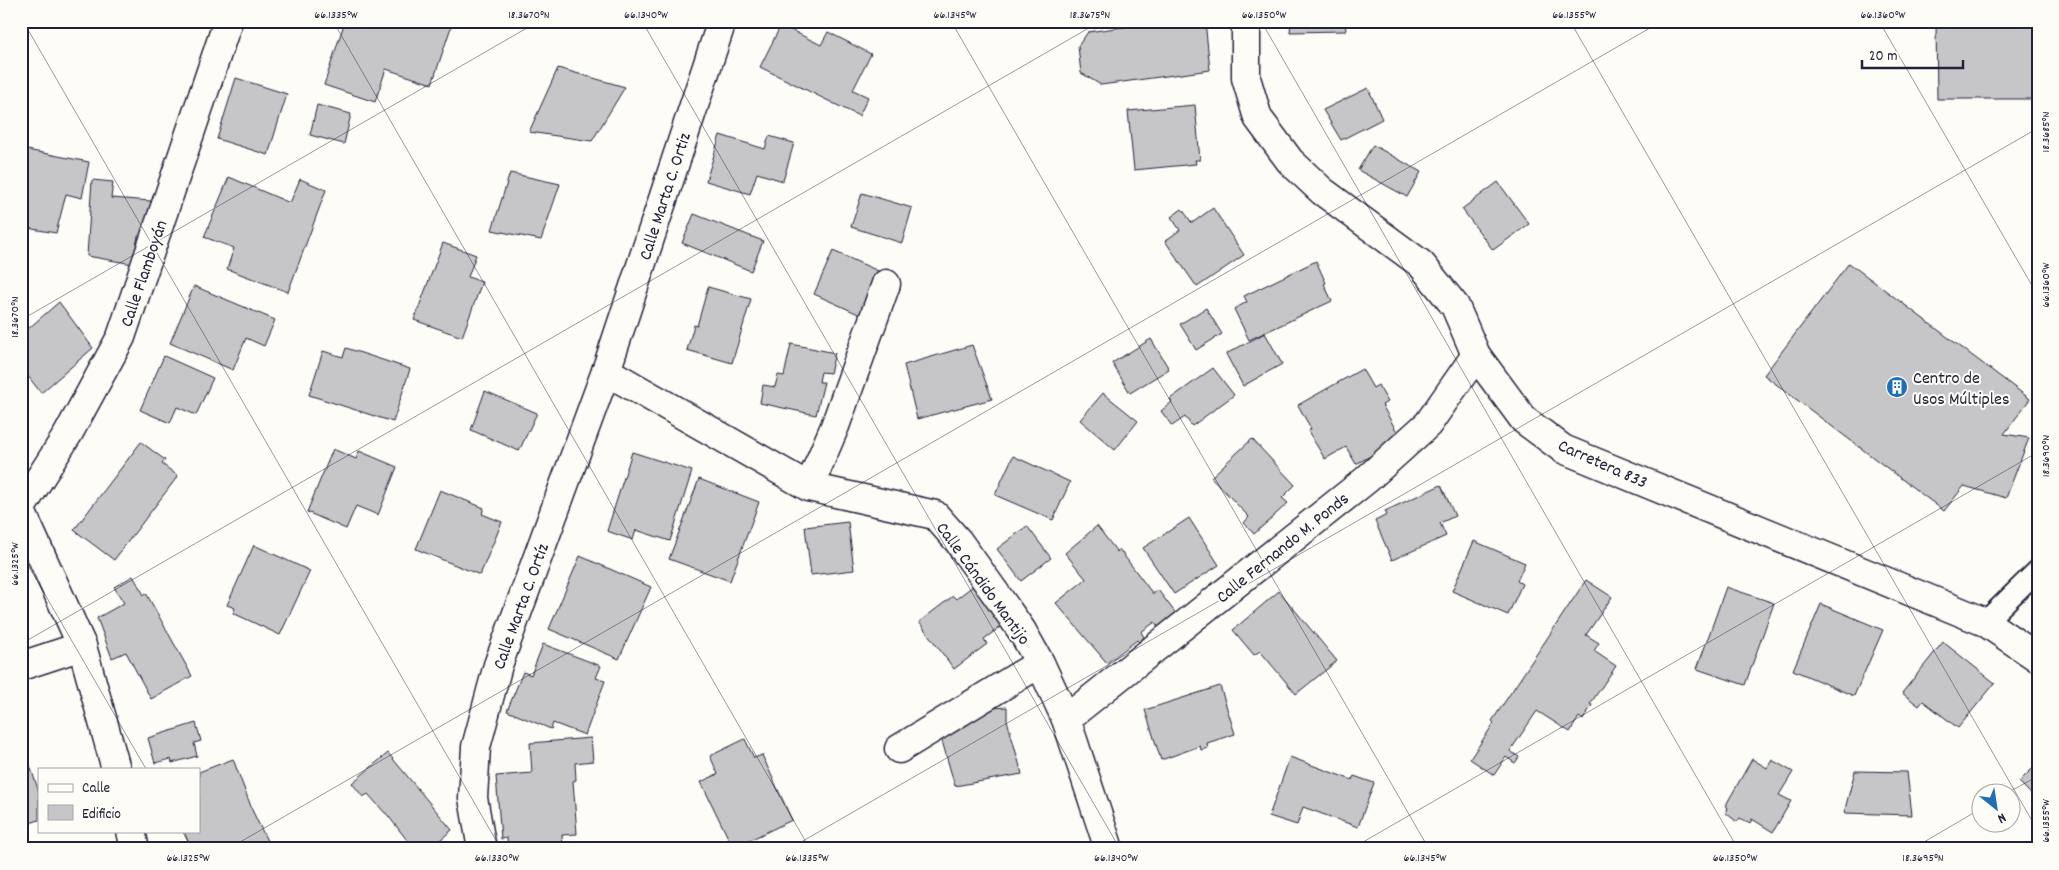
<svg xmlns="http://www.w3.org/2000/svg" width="2059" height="870" font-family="Dekko,sans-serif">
<rect width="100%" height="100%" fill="#fdfcf7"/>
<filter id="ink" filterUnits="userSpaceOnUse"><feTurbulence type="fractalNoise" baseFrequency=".02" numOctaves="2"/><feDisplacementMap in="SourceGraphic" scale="10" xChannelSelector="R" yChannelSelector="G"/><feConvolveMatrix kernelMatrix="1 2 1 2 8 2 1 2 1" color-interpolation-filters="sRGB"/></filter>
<g filter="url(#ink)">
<g fill="#c6c6c8" stroke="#22223b">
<polygon points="345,21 453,21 432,84 386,69 375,102 324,85"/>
<polygon points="1164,21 1205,21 1210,70 1101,85 1081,73 1078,46 1088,32"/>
<polygon points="1291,21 1345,21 1346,31 1290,32"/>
<polygon points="1936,21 2038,21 2038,99 1937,99"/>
<polygon points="781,25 821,45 828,32 871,54 853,90 868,97 859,116 760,67"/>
<polygon points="558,68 625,87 592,141 529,132"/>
<polygon points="236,78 287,94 268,155 217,139"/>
<polygon points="1368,88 1382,119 1341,140 1323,110"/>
<polygon points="317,105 351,114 344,144 310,135"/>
<polygon points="1195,105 1200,160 1195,160 1196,164 1134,170 1128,111"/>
<polygon points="720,135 765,149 769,136 794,143 783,181 757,173 750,194 706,181"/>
<polygon points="1373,145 1421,172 1407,197 1358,170"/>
<polygon points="27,150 89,162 82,198 66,194 56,233 21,227 21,192"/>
<polygon points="510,173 560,184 541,240 492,230"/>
<polygon points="229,177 290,203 300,179 326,190 288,292 227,269 234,248 204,237"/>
<polygon points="92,180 113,182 111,198 151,201 152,239 138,236 133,264 87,256"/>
<polygon points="1498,182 1529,224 1493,250 1462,209"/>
<polygon points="862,193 912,208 902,243 851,227"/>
<polygon points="1213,208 1244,255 1197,287 1165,241 1180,230 1171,217 1182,209 1192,223"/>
<polygon points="694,214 763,241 751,271 682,243"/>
<polygon points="443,243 476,255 468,277 482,282 462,337 414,320"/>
<polygon points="833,251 885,274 865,317 814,294"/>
<polygon points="1316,261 1326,283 1324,284 1332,301 1249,340 1234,309 1247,302 1244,296"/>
<polygon points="1849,263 2030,399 2004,434 2029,438 2006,498 1964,486 1944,511 1764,375"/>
<polygon points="194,286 275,320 264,346 246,338 233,370 170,343"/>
<polygon points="708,287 751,299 732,363 687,350 694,325 697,326"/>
<polygon points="59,302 93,348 41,393 21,367 21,335"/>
<polygon points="1206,308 1222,334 1196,350 1180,324"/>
<polygon points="1265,333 1282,364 1243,386 1226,354"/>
<polygon points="1151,339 1169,369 1130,393 1112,363"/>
<polygon points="791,344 835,353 830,373 821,372 819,382 824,382 816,415 760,403 763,385 775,387 778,375 784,376"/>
<polygon points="972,345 992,399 917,419 904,365"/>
<polygon points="346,348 410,369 393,422 309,395 323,351 343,357"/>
<polygon points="164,356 213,378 196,415 177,407 170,423 140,410"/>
<polygon points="1213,368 1234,395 1192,426 1185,417 1172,426 1161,411 1172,402 1170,399"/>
<polygon points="1362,369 1373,388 1378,385 1388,402 1382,405 1401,439 1356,464 1346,447 1325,459 1308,431 1311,429 1298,405"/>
<polygon points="485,391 537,413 519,451 471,430"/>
<polygon points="1103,393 1138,421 1115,450 1080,420"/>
<polygon points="1252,439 1295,485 1282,498 1288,503 1254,534 1244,523 1249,517 1211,477"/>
<polygon points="141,442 165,460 162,464 178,476 114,560 74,530"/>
<polygon points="333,449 356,459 359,451 397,467 378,515 356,506 346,529 307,512"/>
<polygon points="632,452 692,471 670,541 636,530 633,540 607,531"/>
<polygon points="1013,456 1070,482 1053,520 995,495"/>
<polygon points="699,479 759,502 730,581 669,559"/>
<polygon points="1441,485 1455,516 1440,523 1446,536 1392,560 1375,521 1387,515 1385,511"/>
<polygon points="440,490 484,508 482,514 502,522 480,575 416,549"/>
<polygon points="1189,518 1219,565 1174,594 1143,548"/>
<polygon points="848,522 854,570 811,575 805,527"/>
<polygon points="1027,526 1051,558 1021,581 997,549"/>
<polygon points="1097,526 1117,552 1119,549 1153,594 1158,590 1177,615 1159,628 1155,622 1141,632 1144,637 1139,642 1137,640 1107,663 1056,603 1086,579 1065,553"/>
<polygon points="1474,541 1525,563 1517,581 1522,584 1508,615 1452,591"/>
<polygon points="254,545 310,571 280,635 233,613 235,608 227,605"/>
<polygon points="580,556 651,587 619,659 549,629"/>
<polygon points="133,576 144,595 146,593 192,676 151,699 126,652 112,658 97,618 124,603 114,587"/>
<polygon points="1586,580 1612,597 1586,635 1599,643 1594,651 1616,666 1590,704 1592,705 1583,720 1579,717 1570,732 1537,711 1510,751 1519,757 1515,763 1506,757 1494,775 1470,759 1494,723 1492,721"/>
<polygon points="973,586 1003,625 984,639 987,644 954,669 919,622 953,596 956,599"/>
<polygon points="1726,587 1774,603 1745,685 1697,669"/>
<polygon points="1279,591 1337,661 1296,694 1260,651 1254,655 1233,630"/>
<polygon points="1821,604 1883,630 1854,696 1793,670"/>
<polygon points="1943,642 1995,683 1958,728 1923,701 1919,706 1902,693"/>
<polygon points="543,644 601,666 596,678 605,681 585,735 553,723 551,729 507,711 523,672 531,675"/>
<polygon points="1220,686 1235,734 1207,743 1208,748 1201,750 1200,746 1161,760 1145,710"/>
<polygon points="1007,707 1007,720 1022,774 955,786 938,727 966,726 966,710"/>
<polygon points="196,723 201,741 194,743 197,756 172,763 171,759 155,763 148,738"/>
<polygon points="591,738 593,761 575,763 576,780 573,781 577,834 562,835 563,846 545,849 508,849 507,838 501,839 496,776 532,773 530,743"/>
<polygon points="745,739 754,758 762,755 792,820 733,848 701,782 718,774 710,756"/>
<polygon points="388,753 452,830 429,849 414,849 386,813 385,813 368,794 363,797 352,783"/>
<polygon points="26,754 39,792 39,820 21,826 21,755"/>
<polygon points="1290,757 1352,780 1354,776 1374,783 1358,827 1303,807 1297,825 1269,816"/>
<polygon points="233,759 253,812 271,849 191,849 184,831 199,831 199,772"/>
<polygon points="1752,759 1767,768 1772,760 1793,772 1779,795 1791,801 1773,832 1752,819 1750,823 1740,818 1737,822 1726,813 1727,803"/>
<polygon points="2038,763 2038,801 2019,782"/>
<polygon points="1855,771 1907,772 1912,815 1844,813"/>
</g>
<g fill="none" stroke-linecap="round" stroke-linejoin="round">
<g stroke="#22223b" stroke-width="24">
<polyline id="service" points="1985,622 2038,570"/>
</g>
<g stroke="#22223b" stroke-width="31">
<g id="minor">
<polyline points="606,371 809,487 935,515 958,541 996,594 1022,631 1040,663 1066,719 1109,849"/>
<polyline points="809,487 835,426 886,284"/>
<polyline points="21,508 68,434 121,337 228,21"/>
<polyline points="21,511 82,646 116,769"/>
<polyline points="21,666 82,646"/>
<polyline points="1066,719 1366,480 1428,424 1476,355"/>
<polyline points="899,749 1040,663"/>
<polyline points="131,831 135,849"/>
<polyline points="482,849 473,798 476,747 498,665 606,371 722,21"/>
</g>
</g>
<g stroke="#22223b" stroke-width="31">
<polyline id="tertiary" points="1246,21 1246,78 1258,118 1290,161 1322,191 1421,264 1455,306 1476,355 1524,420 1563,449 1985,622 2038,658"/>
</g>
<use href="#service" stroke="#fdfcf7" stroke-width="20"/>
<use href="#minor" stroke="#fdfcf7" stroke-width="28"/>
<use href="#tertiary" stroke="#fdfcf7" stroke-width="28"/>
</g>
</g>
<path fill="none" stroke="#22223b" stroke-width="1" stroke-opacity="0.45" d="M23 21 501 849M333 21 810 849M642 21 1120 849M951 21 1429 849M1261 21 1738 849M1570 21 2038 831M1879 21 2038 296M21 320 539 21M21 553 146 769M21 644 1101 21M2009 792 2038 776M182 831 192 849M228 849 1662 21M789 849 2038 128M1351 849 2038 452M1912 849 1982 808"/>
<defs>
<g id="building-disc" transform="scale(1.125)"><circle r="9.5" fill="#1f6fb2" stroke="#fdfcf7"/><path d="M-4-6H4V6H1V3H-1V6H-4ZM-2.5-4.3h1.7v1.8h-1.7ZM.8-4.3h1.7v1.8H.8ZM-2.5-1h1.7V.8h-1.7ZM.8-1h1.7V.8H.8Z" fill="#fff"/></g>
</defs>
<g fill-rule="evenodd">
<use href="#building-disc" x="1897" y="387"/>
</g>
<g text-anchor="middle" stroke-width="4" stroke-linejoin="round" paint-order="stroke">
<g font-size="18" fill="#22223b" stroke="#fdfcf7">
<text transform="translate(664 196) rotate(-72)" y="6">Calle Marta C. Ortiz</text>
<text transform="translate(143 273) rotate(-71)" y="6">Calle Flamboyán</text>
<text transform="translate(1603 463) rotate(24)" y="6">Carretera 833</text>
<text transform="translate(1282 547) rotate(-39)" y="6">Calle Fernando M. Ponds</text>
<text transform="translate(984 583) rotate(54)" y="6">Calle Cándido Mantijo</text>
<text transform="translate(520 606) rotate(-70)" y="6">Calle Marta C. Ortíz</text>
</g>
<g font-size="18" fill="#22223b" stroke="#fdfcf7" text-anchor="start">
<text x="1913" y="383">Centro de<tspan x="1913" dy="21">Usos Múltiples</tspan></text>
</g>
</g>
<rect width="2059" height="870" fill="none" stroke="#fdfcf7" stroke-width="55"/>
<rect x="38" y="768" width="162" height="65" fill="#fdfcf7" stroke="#a5a5ac"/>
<rect x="48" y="784" width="25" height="8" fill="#fdfcf7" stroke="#a5a5ac"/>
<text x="82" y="792" font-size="15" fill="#22223b">Calle</text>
<rect x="48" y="805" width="25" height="15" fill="#c6c6c8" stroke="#a5a5ac"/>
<text x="82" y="818" font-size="15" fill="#22223b">Edificio</text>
<g transform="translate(1996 808) rotate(150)"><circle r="24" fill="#fdfcf7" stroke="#a5a5ac"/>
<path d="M0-4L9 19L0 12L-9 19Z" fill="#1f6fb2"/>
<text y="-8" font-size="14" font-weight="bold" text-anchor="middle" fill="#22223b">N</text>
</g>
<path d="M1862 60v8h101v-8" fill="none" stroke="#22223b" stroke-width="2.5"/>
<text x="1869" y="60" font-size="15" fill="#22223b" stroke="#fdfcf7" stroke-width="4" paint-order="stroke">20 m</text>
<rect x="28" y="28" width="2004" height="814" fill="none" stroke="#22223b" stroke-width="2"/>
<g font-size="12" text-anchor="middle" fill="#22223b">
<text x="336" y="18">66.1335°W</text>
<text x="529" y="18">18.3670°N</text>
<text x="646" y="18">66.1340°W</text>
<text x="955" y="18">66.1345°W</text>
<text x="1090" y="18">18.3675°N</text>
<text x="1264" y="18">66.1350°W</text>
<text x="1574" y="18">66.1355°W</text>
<text x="1883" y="18">66.1360°W</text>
<text transform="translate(2045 132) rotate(-90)" y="4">18.3685°N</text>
<text transform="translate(2045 285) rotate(-90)" y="4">66.1360°W</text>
<text transform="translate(14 317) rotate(-90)" y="4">18.3670°N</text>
<text transform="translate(2045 456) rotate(-90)" y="4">18.3690°N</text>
<text transform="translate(14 564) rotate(-90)" y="4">66.1325°W</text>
<text transform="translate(2045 821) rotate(-90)" y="4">66.1355°W</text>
<text x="188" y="861">66.1325°W</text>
<text x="497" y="861">66.1330°W</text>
<text x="807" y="861">66.1335°W</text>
<text x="1116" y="861">66.1340°W</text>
<text x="1425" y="861">66.1345°W</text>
<text x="1735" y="861">66.1350°W</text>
<text x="1923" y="861">18.3695°N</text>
</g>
</svg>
